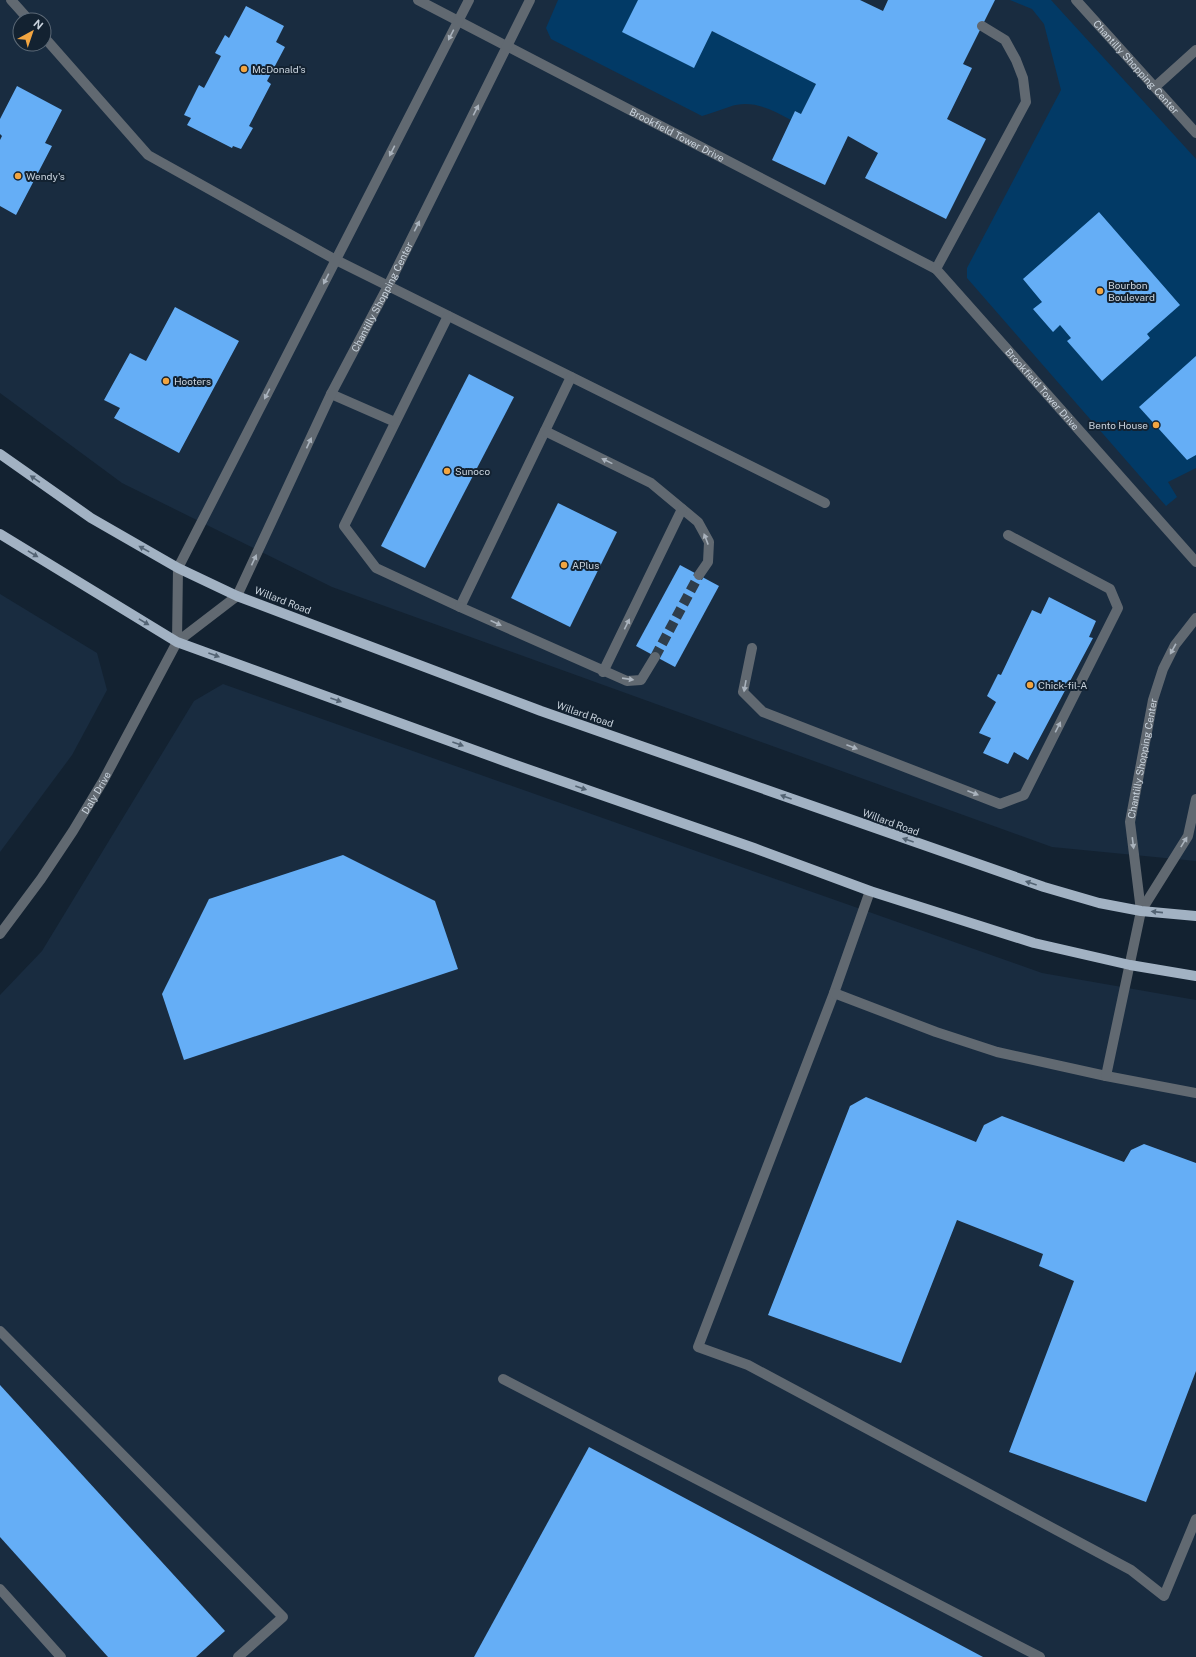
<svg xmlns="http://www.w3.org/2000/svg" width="1196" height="1657" font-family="'Public Sans',sans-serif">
<rect width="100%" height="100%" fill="#132231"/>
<g fill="#192c40" fill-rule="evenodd">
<path d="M0 0H1196V861L1052 847 332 587 122 483 0 393ZM20 20H44V44H20Z"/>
<polygon points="0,594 97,653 107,690 72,755 0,852"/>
<polygon points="223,684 1042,973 1196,1000 1196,1657 0,1657 0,995 42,951 194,701"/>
</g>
<g fill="#023a66">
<path d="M558 0H638L694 67 712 31 816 84 801 114 795 111 791 120C771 109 751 99 729 107 720 110 712 113 702 116L551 39 546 28Z"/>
<polygon points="1010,0 1051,0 1196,159 1196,468 1168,482 1177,497 1166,506 967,278 967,268 1061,90 1044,24 1032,9"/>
</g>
<g fill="#65aef6">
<polygon points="638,0 860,0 883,11 888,0 995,0 963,64 972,68 947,119 986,139 946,219 865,178 878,153 848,136 825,185 772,160 795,111 801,114 816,84 712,31 694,68 622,32"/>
<polygon points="246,6 284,26 276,42 285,47 267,81 271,84 249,126 253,128 241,149 233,146 232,148 187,125 191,118 184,115 199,85 204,88 221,56 215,53 225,35 229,38"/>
<polygon points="17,86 62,110 45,143 52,146 16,215 0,206 0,140 2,136 0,134 0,119"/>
<polygon points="1099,212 1180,305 1147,334 1150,338 1102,381 1067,341 1071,338 1060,325 1053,332 1033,309 1042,302 1023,279"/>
<polygon points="175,307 239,341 179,453 114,418 120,408 104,400 130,353 146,361"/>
<polygon points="1196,356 1196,455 1187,460 1139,407"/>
<polygon points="469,374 514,397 425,568 381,546"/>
<polygon points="558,503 617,532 570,627 511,598"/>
<polygon points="680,565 719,586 675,667 636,646"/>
<polygon points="1049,597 1096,621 1089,637 1093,638 1028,760 1014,752 1008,764 983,753 991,738 979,733 996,702 987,696 998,674 1001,675 1032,610 1041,614"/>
<polygon points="343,855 435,901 458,969 184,1060 162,994 209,899"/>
<polygon points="866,1097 976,1142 984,1125 1002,1116 1124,1162 1131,1150 1144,1144 1196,1163 1196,1371 1146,1502 1009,1452 1074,1281 1039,1266 1043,1254 957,1220 901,1363 768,1315 850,1106"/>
<polygon points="0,1385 225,1631 196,1657 108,1657 0,1537"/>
<polygon points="589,1447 983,1657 474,1657"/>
</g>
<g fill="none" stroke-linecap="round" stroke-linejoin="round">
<polyline stroke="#2e3d4b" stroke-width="10" stroke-dasharray="10 5" stroke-linecap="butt" points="655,657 699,575"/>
<g stroke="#616971" stroke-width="10">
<polyline points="11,0 29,20"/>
<path id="s1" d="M418 0 936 269 1196 562"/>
<path id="s2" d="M1076 0 1196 133"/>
<polyline points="44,37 148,155 336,260 825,503"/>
<polyline points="1155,87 1196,50"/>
<polyline points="936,269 1026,102 1023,78 1016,60 1005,40 982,26"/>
<polyline points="448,316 344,526 376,568 460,607 571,377"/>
<polyline points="331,394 395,422"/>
<polyline points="545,431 651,483 698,522 709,542 708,562 699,575"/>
<polyline points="460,607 627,681 641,680 655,657"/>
<polyline points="177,642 178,568 469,0"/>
<polyline points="752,648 743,692 763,712 1000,804 1024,795 1118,608 1110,589 1008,535"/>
<polyline points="603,672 682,509"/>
<polyline points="870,891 834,993 698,1347 748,1365 1131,1570 1164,1596 1196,1519"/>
<polyline points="1141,911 1188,836 1196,799"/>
<path id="s3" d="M0 934 41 879 73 831 103 781 177 642 237 596 331 394 388 286 530 0"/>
<polyline points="834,993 936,1032 997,1052 1106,1076 1196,1093"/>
<path id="s4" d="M1106 1076 1141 911 1130 822 1153 700 1163 669 1175 645 1196 618"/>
<polyline points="0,1331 283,1617 238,1657"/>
<polyline points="503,1379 1040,1657"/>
<polyline points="0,1589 61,1657"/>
</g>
<g stroke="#a2b2c3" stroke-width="10">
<polyline points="0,454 91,518 178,568 237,596 541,711 1044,887 1099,903 1141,911 1196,916"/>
<polyline points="0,534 177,642 507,762 754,848 870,891 1034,943 1130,965 1196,976"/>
</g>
</g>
<defs><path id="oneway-solid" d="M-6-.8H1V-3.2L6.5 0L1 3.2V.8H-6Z"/></defs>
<g fill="#aab3bd">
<use href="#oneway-solid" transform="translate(451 35) rotate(117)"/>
<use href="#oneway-solid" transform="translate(476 110) rotate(-63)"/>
<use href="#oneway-solid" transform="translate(392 151) rotate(117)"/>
<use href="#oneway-solid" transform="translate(417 226) rotate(-63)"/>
<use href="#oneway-solid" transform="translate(326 279) rotate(117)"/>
<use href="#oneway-solid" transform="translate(267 394) rotate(117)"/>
<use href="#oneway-solid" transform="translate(309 443) rotate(-65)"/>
<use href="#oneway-solid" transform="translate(607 461) rotate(-154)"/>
<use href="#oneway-solid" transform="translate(706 539) rotate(-111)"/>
<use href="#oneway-solid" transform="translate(254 560) rotate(-65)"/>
<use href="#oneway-solid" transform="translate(496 623) rotate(24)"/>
<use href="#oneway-solid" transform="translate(627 624) rotate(-64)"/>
<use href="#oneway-solid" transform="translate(1173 649) rotate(119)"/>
<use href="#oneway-solid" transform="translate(628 679) rotate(8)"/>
<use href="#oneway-solid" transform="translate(745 686) rotate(100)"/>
<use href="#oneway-solid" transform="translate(1058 727) rotate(-63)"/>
<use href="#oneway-solid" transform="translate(852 747) rotate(21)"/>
<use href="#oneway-solid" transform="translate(973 793) rotate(21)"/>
<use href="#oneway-solid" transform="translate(1184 842) rotate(-58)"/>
<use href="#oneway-solid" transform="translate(1133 843) rotate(83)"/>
</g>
<g fill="#536373">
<use href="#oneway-solid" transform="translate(35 479) rotate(-145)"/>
<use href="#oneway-solid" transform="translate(144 549) rotate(-151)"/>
<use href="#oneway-solid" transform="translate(33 554) rotate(31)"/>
<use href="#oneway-solid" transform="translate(144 622) rotate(31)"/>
<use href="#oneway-solid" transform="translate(214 655) rotate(20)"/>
<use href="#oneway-solid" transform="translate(336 700) rotate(20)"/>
<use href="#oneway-solid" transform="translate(458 744) rotate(20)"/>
<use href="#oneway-solid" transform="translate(581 788) rotate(19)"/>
<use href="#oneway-solid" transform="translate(786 797) rotate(-160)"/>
<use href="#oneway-solid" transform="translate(908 840) rotate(-161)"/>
<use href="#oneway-solid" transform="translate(1031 883) rotate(-161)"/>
<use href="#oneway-solid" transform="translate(1157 912) rotate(-174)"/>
</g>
<g fill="#f2a541" stroke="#132231" stroke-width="1.5">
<circle cx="244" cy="69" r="4"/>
<circle cx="18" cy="176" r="4"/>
<circle cx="1100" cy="291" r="4"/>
<circle cx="166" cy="381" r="4"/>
<circle cx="1156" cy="425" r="4"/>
<circle cx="447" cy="471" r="4"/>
<circle cx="564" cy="565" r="4"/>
<circle cx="1030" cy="685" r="4"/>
</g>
<g text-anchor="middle" stroke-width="4" stroke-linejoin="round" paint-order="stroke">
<g font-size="10" fill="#c9d3dd" stroke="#132231">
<text dy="4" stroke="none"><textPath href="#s2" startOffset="90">Chantilly Shopping Center</textPath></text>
<text dy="4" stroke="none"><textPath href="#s1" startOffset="292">Brookfield Tower Drive</textPath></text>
<text dy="4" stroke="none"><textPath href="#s3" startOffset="750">Chantilly Shopping Center</textPath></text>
<text dy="4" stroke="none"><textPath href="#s1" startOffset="744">Brookfield Tower Drive</textPath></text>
<text transform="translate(283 600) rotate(21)" y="4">Willard Road</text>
<text transform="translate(585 714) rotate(19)" y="4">Willard Road</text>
<text dy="4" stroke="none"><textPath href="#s4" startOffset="323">Chantilly Shopping Center</textPath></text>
<text dy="4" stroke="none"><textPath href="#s3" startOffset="171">Daly Drive</textPath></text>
<text transform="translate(891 822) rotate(20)" y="4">Willard Road</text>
</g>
<g font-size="10" fill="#c9d3dd" stroke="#132231" text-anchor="start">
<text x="252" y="73">McDonald's</text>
<text x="26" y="180">Wendy's</text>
<text x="1108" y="289">Bourbon<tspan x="1108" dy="12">Boulevard</tspan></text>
<text x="174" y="385">Hooters</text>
<text x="1148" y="429" text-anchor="end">Bento House</text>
<text x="455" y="475">Sunoco</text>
<text x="572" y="569">APlus</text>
<text x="1038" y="689">Chick-fil-A</text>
</g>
</g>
<g transform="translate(32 32) rotate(40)"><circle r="19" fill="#132231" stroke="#5c6976"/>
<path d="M0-3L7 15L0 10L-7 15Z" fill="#f2a541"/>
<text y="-6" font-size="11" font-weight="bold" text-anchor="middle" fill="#c9d3dd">N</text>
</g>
</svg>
